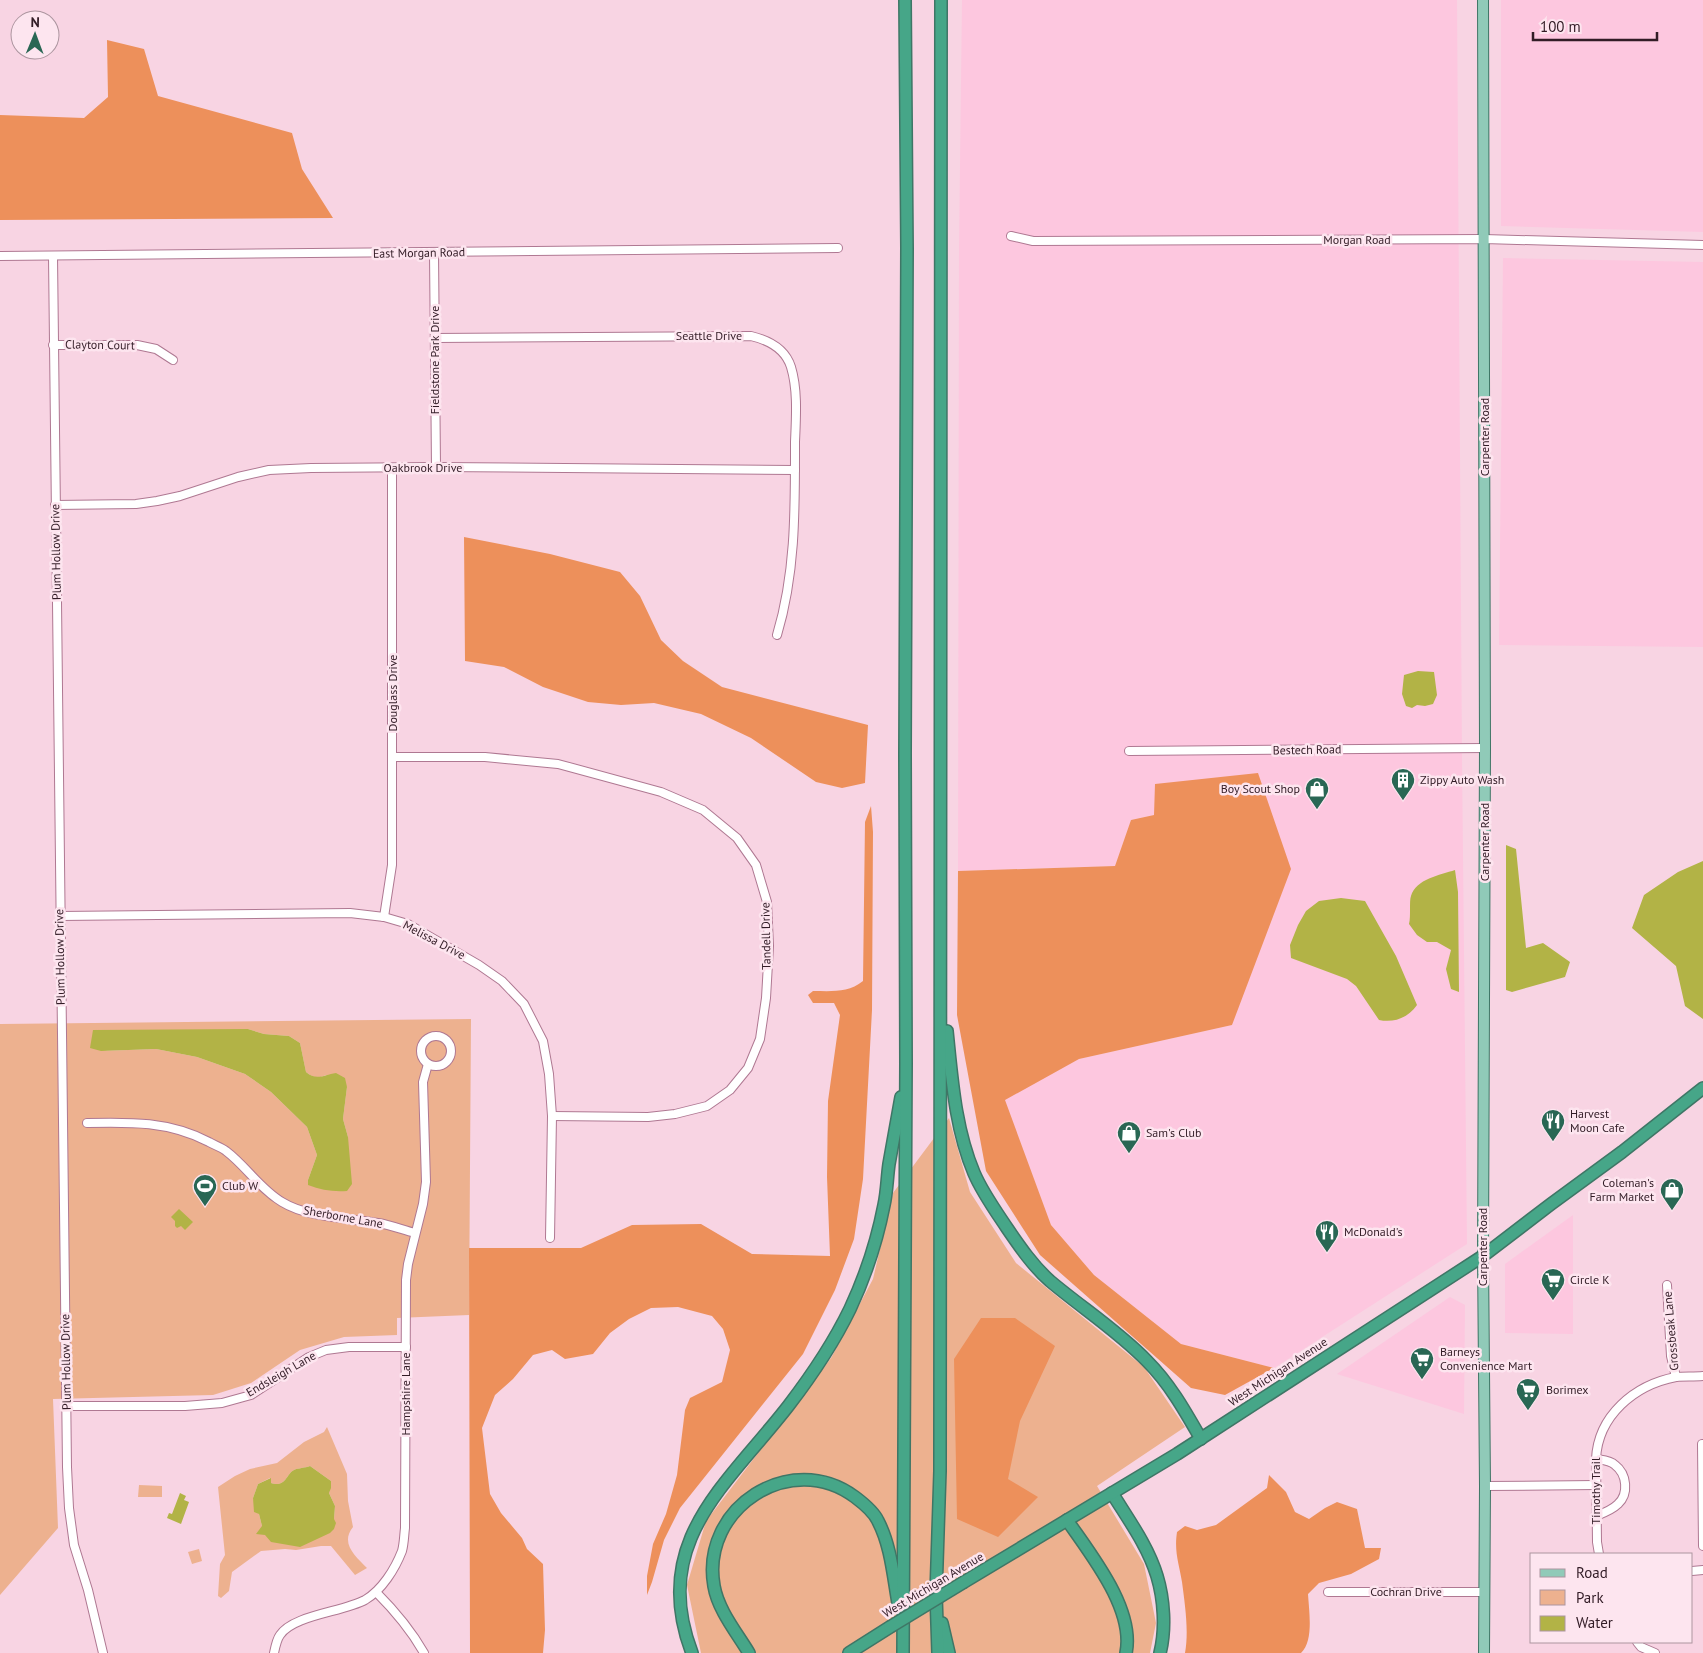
<svg xmlns="http://www.w3.org/2000/svg" width="1703" height="1653" font-family="'PT Sans',sans-serif">
<rect width="100%" height="100%" fill="#f8d4e3"/>
<g fill="#fdc7df">
<polygon points="962,0 1457,0 1462,758 1467,1244 1274,1368 1181,1344 1094,1275 1051,1225 1004,1099 1079,1059 1232,1025 1154,815 1131,820 1115,866 958,871 959,248"/>
<polygon points="1501,0 1703,0 1703,232 1501,226"/>
<polygon points="1503,258 1703,262 1703,647 1499,645"/>
<polygon points="1573,1215 1573,1334 1505,1333 1505,1264"/>
<polygon points="1450,1297 1465,1305 1464,1414 1337,1374"/>
</g>
<g fill="#edb18f" fill-rule="evenodd">
<path d="M471 1019 469 1315 397 1318V1335L344 1337 300 1350 251 1383 213 1395 53 1399 58 1528 0 1595V1024ZM248 1029 264 1034 289 1036 300 1043 306 1072C313 1078 318 1079 326 1075L347 1087 343 1119 348 1137V1146L308 1180 317 1155 307 1127 271 1092 245 1074 197 1057 156 1049 101 1051Z"/>
<polygon points="949,1118 970,1192 1016,1263 1144,1367 1185,1427 1097,1486 1144,1564 1156,1623 1150,1653 701,1653 687,1585 706,1521 831,1358 873,1279 893,1193"/>
<path d="M327 1427 347 1474 348 1501 353 1527C340 1543 355 1556 367 1568L355 1575 331 1546H321L296 1550 285 1549 261 1551 232 1572 229 1591 221 1598 218 1596 220 1564 225 1555 218 1487 235 1476 250 1469 277 1463 304 1442 324 1432ZM310 1466 331 1481 329 1493 335 1506 334 1519 262 1526 259 1514 253 1498 258 1484 270 1478 271 1483C286 1488 286 1474 294 1470 298 1468 305 1468 310 1466Z"/>
<polygon points="139,1485 162,1486 162,1497 138,1497"/>
<polygon points="199,1549 202,1561 192,1564 188,1552"/>
</g>
<g fill="#ed905b">
<polygon points="107,40 144,49 158,96 292,133 302,169 333,218 0,220 0,115 84,118 108,97"/>
<polygon points="464,537 550,554 620,572 640,596 661,640 683,661 722,687 868,725 865,783 842,788 816,782 751,738 701,714 654,703 621,705 588,702 543,687 504,667 465,661"/>
<polygon points="1258,773 1291,869 1232,1025 1079,1059 1005,1100 1051,1225 1094,1275 1181,1344 1274,1368 1225,1395 1191,1388 1040,1255 986,1171 957,1015 958,871 1115,866 1131,820 1154,815 1155,784"/>
<path d="M871 806 873 832 872 1010 863 1179 854 1239 835 1290 803 1354 680 1508 664 1540 652 1582 647 1595V1576L653 1544 666 1514 677 1475 685 1410 690 1398 722 1382 730 1350 723 1329 712 1316 678 1307 651 1308 629 1319 610 1333 593 1354 565 1359 552 1350 533 1355 513 1379 495 1395 482 1428 490 1494 501 1513 522 1538 527 1549 543 1564 545 1630 543 1653H470L469 1248H581L632 1225 701 1224 752 1254 830 1256 827 1177 828 1101 840 1015 834 1003H813L808 995 813 991C832 991 848 993 863 981L865 822Z"/>
<polygon points="981,1318 1015,1318 1055,1346 1020,1421 1008,1479 1038,1497 998,1537 957,1519 954,1359"/>
<path d="M1269 1475 1286 1492 1295 1512 1309 1519 1325 1508 1337 1502 1357 1509 1365 1548H1381L1379 1559 1351 1574 1319 1583 1308 1594C1309 1611 1314 1641 1301 1653H1185C1189 1631 1185 1605 1182 1582 1179 1563 1174 1552 1177 1532L1185 1526 1197 1530 1216 1525 1267 1488Z"/>
</g>
<g fill="#b2b346">
<polygon points="1418,671 1434,672 1437,695 1433,704 1425,706 1417,705 1412,708 1406,706 1402,694 1404,675"/>
<polygon points="1506,845 1516,849 1526,948 1543,943 1570,962 1565,977 1512,992 1506,990"/>
<polygon points="1703,861 1703,1019 1685,1006 1676,966 1632,928 1644,895 1678,872"/>
<path d="M1455 870 1458 892 1459 992 1451 989 1446 969 1451 950 1437 942H1427L1417 935 1409 924C1411 916 1409 901 1411 896 1416 879 1440 875 1455 870Z"/>
<path d="M1341 898 1365 901 1396 956 1417 1005C1408 1018 1394 1023 1379 1020L1356 986 1347 979 1291 958 1290 945 1298 925 1306 911 1319 901Z"/>
<path d="M248 1029 264 1034 289 1036 300 1043 306 1072C316 1081 324 1075 336 1073L345 1078 347 1087 343 1119 348 1137 352 1184 347 1191C333 1192 321 1190 308 1185V1180L317 1155 307 1127 271 1092 245 1074 197 1057 156 1049 101 1051 90 1048 93 1030Z"/>
<polygon points="179,1209 193,1222 185,1230 181,1226 177,1228 175,1226 175,1221 171,1217"/>
<path d="M310 1466 331 1481V1488L329 1493 335 1506 334 1519 336 1523 334 1529 330 1533 300 1547 271 1542 265 1535 256 1534 262 1526 259 1514 254 1512 253 1498 258 1484 271 1478V1483C286 1488 286 1474 294 1470 298 1468 305 1468 310 1466Z"/>
<polygon points="180,1493 186,1496 184,1500 189,1502 181,1524 167,1518 169,1513 172,1514"/>
</g>
<g fill="none" stroke-linecap="round" stroke-linejoin="round">
<g stroke="#af7892" stroke-width="10">
<g id="minor">
<polyline points="1011,236 1033,241 1484,239 1703,245"/>
<polyline points="434,253 436,467"/>
<polyline points="0,256 838,248"/>
<polyline points="53,256 67,1467 69,1508 74,1545 88,1590 103,1653"/>
<path d="M435 338 751 336C768 340 785 348 791 367 798 390 796 418 795 442 795 507 796 572 777 635"/>
<polyline points="53,345 137,345 156,349 173,360"/>
<polyline points="55,505 136,504 157,501 180,496 238,477 269,470 311,468 436,467 795,470"/>
<polyline points="1129,751 1485,748"/>
<polyline points="393,757 485,757 558,764 661,792 703,810 737,838 756,865 767,902 769,946 766,998 760,1039 748,1068 730,1090 707,1106 675,1114 648,1117 552,1116"/>
<polyline points="60,916 350,913 384,917 408,924 479,965 502,981 524,1004 543,1041 549,1074 552,1116 550,1238"/>
<polyline points="384,917 392,865 392,468"/>
<circle cx="436" cy="1051" r="15"/>
<path d="M87 1123C130 1122 169 1121 209 1142 214 1145 221 1147 226 1151 246 1166 260 1189 282 1202 308 1218 349 1218 378 1223 391 1225 403 1230 415 1233"/>
<polyline points="1667,1285 1671,1356 1676,1377"/>
<polyline points="67,1406 185,1406 222,1403 251,1395 309,1357 326,1350 349,1347 406,1347"/>
<polyline points="1702,1444 1703,1546"/>
<path d="M1596 1459C1602 1460 1610 1460 1615 1465 1627 1474 1629 1494 1618 1504 1612 1510 1604 1513 1596 1516"/>
<polyline points="1485,1486 1596,1485"/>
<path d="M1599 1554 1597 1542 1596 1459C1598 1416 1634 1385 1676 1377 1684 1376 1694 1377 1703 1376"/>
<polyline points="1692,1571 1703,1570"/>
<path d="M376 1592C395 1611 411 1630 424 1653"/>
<polyline points="1328,1592 1484,1592"/>
<polyline points="1637,1642 1641,1647 1655,1653"/>
<path d="M274 1653C275 1648 277 1639 280 1635 293 1615 343 1612 365 1600 382 1590 395 1569 402 1551 404 1544 404 1536 405 1528L406 1280 408 1264 423 1204 426 1182 423 1082 428 1064"/>
</g>
</g>
<g stroke="#3f7666" stroke-width="12">
<polyline id="major" points="1483,0 1485,748 1483,1256 1485,1486 1484,1653"/>
</g>
<g stroke="#3f7666" stroke-width="14">
<g id="highway">
<path d="M947 1031C952 1079 955 1128 974 1173 982 1192 995 1210 1007 1228 1020 1247 1033 1266 1050 1281 1082 1308 1118 1331 1147 1361 1170 1384 1185 1411 1201 1439"/>
<path d="M1112 1493C1128 1519 1148 1546 1157 1576 1164 1599 1166 1629 1160 1653"/>
<path d="M1067 1520C1091 1555 1135 1609 1126 1653"/>
<polyline points="964,1582 1177,1454 1483,1256 1551,1204 1622,1152 1703,1088"/>
<polyline points="942,1623 949,1653"/>
<path d="M692 1653C649 1541 728 1484 789 1405 812 1375 833 1344 850 1309 865 1277 877 1241 884 1205 887 1192 887 1178 889 1164 893 1142 897 1119 901 1097"/>
<path d="M749 1653C737 1633 718 1610 714 1586 700 1508 791 1449 855 1497 863 1503 874 1512 878 1521 891 1546 893 1575 898 1603"/>
<polyline points="849,1653 890,1627"/>
<polyline points="903,1653 906,1063 905,754 907,248 905,0"/>
<polyline points="938,1653 936,1594 940,1471 941,0"/>
</g>
</g>
<use href="#minor" stroke="#fff" stroke-width="8"/>
<use href="#major" stroke="#90cab8" stroke-width="10"/>
<use href="#highway" stroke="#46a688" stroke-width="11"/>
<g stroke="#3f7666" stroke-width="14" stroke-linecap="butt">
<polyline id="highway-bridge" points="890,1627 964,1582"/>
</g>
<use href="#highway-bridge" stroke="#46a688" stroke-width="11"/>
</g>
<defs>
<g id="building-pin" transform="scale(1.25)"><path d="M0 17L-7.5 6A9.5 9.5 0 1 1 7.5 6Z" fill="#296754" stroke="#fde5ef"/><path d="M-4-6H4V6H1V3H-1V6H-4ZM-2.5-4.3h1.7v1.8h-1.7ZM.8-4.3h1.7v1.8H.8ZM-2.5-1h1.7V.8h-1.7ZM.8-1h1.7V.8H.8Z" fill="#fff"/></g>
<g id="shop-pin" transform="scale(1.25)"><path d="M0 17L-7.5 6A9.5 9.5 0 1 1 7.5 6Z" fill="#296754" stroke="#fde5ef"/><path d="M-5-2.5h2.3a2.7 3.5 0 0 1 5.4 0H5L5.5 6h-11ZM-1.5-2.5h3a1.5 2.3 0 0 0-3 0Z" fill="#fff"/></g>
<g id="restaurant-pin" transform="scale(1.25)"><path d="M0 17L-7.5 6A9.5 9.5 0 1 1 7.5 6Z" fill="#296754" stroke="#fde5ef"/><path d="M-5-6h1v4h1v-4h1v4h1v-4h1v5L-1.5 .5V6h-2V.5L-5-1ZM5-6V6H3V1.5H1.5Q1.5-4 5-6Z" fill="#fff"/></g>
<g id="stadium-pin" transform="scale(1.25)"><path d="M0 17L-7.5 6A9.5 9.5 0 1 1 7.5 6Z" fill="#296754" stroke="#fde5ef"/><path d="M0-5a6.5 5 0 1 0 0 10a6.5 5 0 1 0 0-10ZM-3.5-1.8h7v3.6h-7Z" fill="#fff"/></g>
<g id="supermarket-pin" transform="scale(1.25)"><path d="M0 17L-7.5 6A9.5 9.5 0 1 1 7.5 6Z" fill="#296754" stroke="#fde5ef"/><path d="M-6-5.5h2.5l.6 2H6L4.5 2H-2.5L-4.4-4H-6ZM-1.5 3.2a1.3 1.3 0 1 0 .1 0ZM3 3.2a1.3 1.3 0 1 0 .1 0Z" fill="#fff"/></g>
</defs>
<g fill-rule="evenodd">
<use href="#building-pin" x="1403" y="780"/>
<use href="#shop-pin" x="1317" y="789"/>
<use href="#restaurant-pin" x="1553" y="1121"/>
<use href="#shop-pin" x="1129" y="1133"/>
<use href="#stadium-pin" x="205" y="1186"/>
<use href="#shop-pin" x="1672" y="1190"/>
<use href="#restaurant-pin" x="1327" y="1232"/>
<use href="#supermarket-pin" x="1553" y="1280"/>
<use href="#supermarket-pin" x="1422" y="1359"/>
<use href="#supermarket-pin" x="1528" y="1390"/>
</g>
<g text-anchor="middle" stroke-width="5" stroke-linejoin="round" paint-order="stroke">
<g font-size="12" fill="#321c26" stroke="#fde5ef">
<text x="1357" y="244">Morgan Road</text>
<text transform="translate(419 253) rotate(-1)" y="4">East Morgan Road</text>
<text x="709" y="340">Seattle Drive</text>
<text transform="translate(100 345) rotate(1)" y="4">Clayton Court</text>
<text transform="translate(435 360) rotate(-90)" y="4">Fieldstone Park Drive</text>
<text transform="translate(1485 437) rotate(-90)" y="4">Carpenter Road</text>
<text x="423" y="472">Oakbrook Drive</text>
<text transform="translate(56 552) rotate(-91)" y="4">Plum Hollow Drive</text>
<text transform="translate(393 693) rotate(-90)" y="4">Douglass Drive</text>
<text transform="translate(1307 750) rotate(-1)" y="4">Bestech Road</text>
<text transform="translate(1485 842) rotate(-90)" y="4">Carpenter Road</text>
<text transform="translate(766 936) rotate(-91)" y="4">Tandell Drive</text>
<text transform="translate(434 940) rotate(28)" y="4">Melissa Drive</text>
<text transform="translate(60 957) rotate(-91)" y="4">Plum Hollow Drive</text>
<text transform="translate(343 1217) rotate(10)" y="4">Sherborne Lane</text>
<text transform="translate(1483 1247) rotate(-90)" y="4">Carpenter Road</text>
<text transform="translate(1671 1331) rotate(-95)" y="4">Grossbeak Lane</text>
<text transform="translate(66 1362) rotate(-91)" y="4">Plum Hollow Drive</text>
<text transform="translate(1278 1372) rotate(-33)" y="4">West Michigan Avenue</text>
<text transform="translate(281 1374) rotate(-30)" y="4">Endsleigh Lane</text>
<text transform="translate(406 1394) rotate(-90)" y="4">Hampshire Lane</text>
<text transform="translate(1596 1491) rotate(-90)" y="4">Timothy Trail</text>
<text transform="translate(933 1585) rotate(-31)" y="4">West Michigan Avenue</text>
<text x="1406" y="1596">Cochran Drive</text>
</g>
<g font-size="12" fill="#321c26" stroke="#fde5ef" text-anchor="start">
<text x="1420" y="784">Zippy Auto Wash</text>
<text x="1300" y="793" text-anchor="end">Boy Scout Shop</text>
<text x="1570" y="1118">Harvest<tspan x="1570" dy="14">Moon Cafe</tspan></text>
<text x="1146" y="1137">Sam's Club</text>
<text x="1654" y="1187" text-anchor="end">Coleman's<tspan x="1654" dy="14">Farm Market</tspan></text>
<text x="222" y="1190">Club W</text>
<text x="1344" y="1236">McDonald's</text>
<text x="1570" y="1284">Circle K</text>
<text x="1440" y="1356">Barneys<tspan x="1440" dy="14">Convenience Mart</tspan></text>
<text x="1546" y="1394">Borimex</text>
</g>
</g>
<rect x="1530" y="1553" width="162" height="90" fill="#fde5ef" stroke="#ac959f"/>
<rect x="1540" y="1569" width="25" height="8" fill="#90cab8" stroke="#ac959f"/>
<text x="1576" y="1578" font-size="15" fill="#321c26">Road</text>
<rect x="1540" y="1590" width="25" height="15" fill="#edb18f" stroke="#ac959f"/>
<text x="1576" y="1603" font-size="15" fill="#321c26">Park</text>
<rect x="1540" y="1616" width="25" height="15" fill="#b2b346" stroke="#ac959f"/>
<text x="1576" y="1628" font-size="15" fill="#321c26">Water</text>
<g transform="translate(35 35) rotate(1)"><circle r="24" fill="#fde5ef" stroke="#ac959f"/>
<path d="M0-4L9 19L0 12L-9 19Z" fill="#296754"/>
<text y="-8" font-size="14" font-weight="bold" text-anchor="middle" fill="#321c26">N</text>
</g>
<path d="M1533 32v8h124v-8" fill="none" stroke="#321c26" stroke-width="2.5"/>
<text x="1540" y="32" font-size="15" fill="#321c26" stroke="#fde5ef" stroke-width="4" paint-order="stroke">100 m</text>
</svg>
